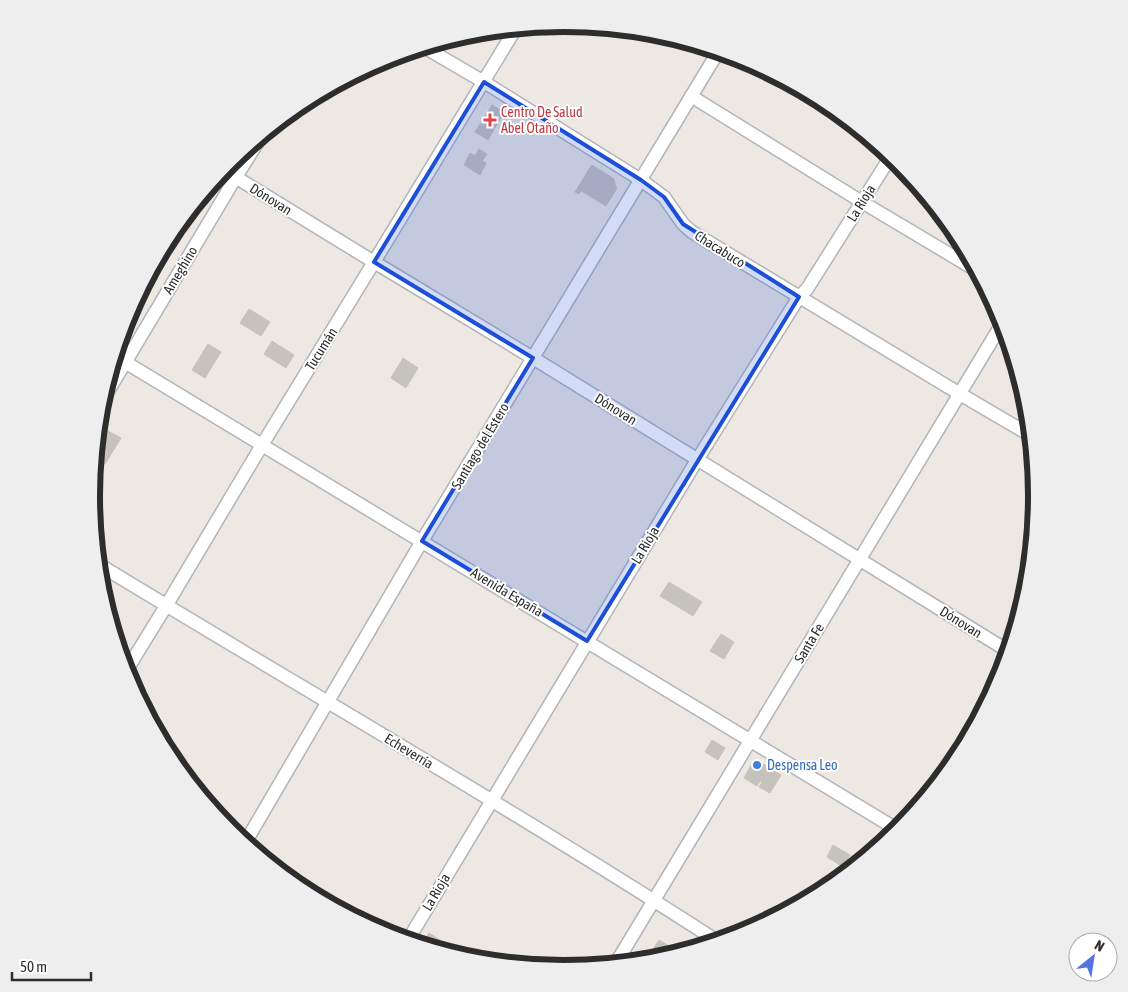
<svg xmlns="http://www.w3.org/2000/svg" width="1128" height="992" font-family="'Asap Condensed',sans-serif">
<rect width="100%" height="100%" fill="#ede8e2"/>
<g fill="#c6c2bd" stroke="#c8c3bb">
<polygon points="492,105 504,112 488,140 475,132"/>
<polygon points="479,149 487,154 482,161 486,163 480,175 464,165 470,153 475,156"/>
<polygon points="592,165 614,179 611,185 617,188 606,206 578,189"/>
<polygon points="591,166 614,180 616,187 605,204 581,190 579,194 575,192"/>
<polygon points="249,309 270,322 261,336 240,323"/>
<polygon points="130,310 134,312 124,329 128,315"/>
<polygon points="272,341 294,355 286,368 264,354"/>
<polygon points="208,344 221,352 205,378 192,370"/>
<polygon points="403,358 418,368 406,388 391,378"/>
<polygon points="106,430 121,438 105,464 95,458 97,446"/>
<polygon points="669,582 702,602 693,616 660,596"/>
<polygon points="721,634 734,642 724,659 710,651"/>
<polygon points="712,740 725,748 718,760 705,752"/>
<polygon points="759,762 769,767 757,786 744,778 752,763"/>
<polygon points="769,767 781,775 770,793 759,787 762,782 760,781"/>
<polygon points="833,845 850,855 843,867 827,857"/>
<polygon points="429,933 443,942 439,949 422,944"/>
<polygon points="659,940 679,952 656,959 646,960"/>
</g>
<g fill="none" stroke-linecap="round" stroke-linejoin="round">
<g stroke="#b2b4bc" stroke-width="15">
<g id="minor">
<polyline points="424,47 484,82 641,180 664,197 683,224 692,232 960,394 1030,435"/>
<polyline points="691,96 862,202 976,270"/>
<polyline points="224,170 374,262 533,358 1008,651"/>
<polyline points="115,356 898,830"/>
<polyline points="101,403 236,177 261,137"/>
<path d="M98 564C305 690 514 810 717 941"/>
<polyline points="126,671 166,606 262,445 374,262 516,28"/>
<polyline points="245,843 422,541 718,52"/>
<polyline points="408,940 697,460 799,297 807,289 891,156"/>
<polyline points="616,963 1003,322"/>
</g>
</g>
<use href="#minor" stroke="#fff" stroke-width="12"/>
</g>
<path fill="#1d4ed8" fill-opacity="0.2" stroke="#1d4ed8" stroke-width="4" stroke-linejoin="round" d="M484 82 641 180 664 197 683 224 799 297 587 641 422 541 533 358 374 262Z"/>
<path fill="#e0444e" stroke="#fff" stroke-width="2" d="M487.5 112.5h5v5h5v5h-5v5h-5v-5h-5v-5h5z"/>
<circle fill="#3f7fe0" stroke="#fff" stroke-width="2" cx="757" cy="765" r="5"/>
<g text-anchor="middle" stroke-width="4" stroke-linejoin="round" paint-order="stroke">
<g font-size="14" fill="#be3a42" stroke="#fff" text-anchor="start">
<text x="501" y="117">Centro De Salud<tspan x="501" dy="16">Abel Otaño</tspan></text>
</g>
<g font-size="14" fill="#2d2d2d" stroke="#fff">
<text transform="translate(271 199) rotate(32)" y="5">Dónovan</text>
<text transform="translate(861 203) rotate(-58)" y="5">La Rioja</text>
<text transform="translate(720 249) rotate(32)" y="5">Chacabuco</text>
<text transform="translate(180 270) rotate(-59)" y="5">Ameghino</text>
<text transform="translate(321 349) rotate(-58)" y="5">Tucumán</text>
<text transform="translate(616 409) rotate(32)" y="5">Dónovan</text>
<text transform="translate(480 446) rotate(-59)" y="5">Santiago del Estero</text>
<text transform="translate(645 545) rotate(-59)" y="5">La Rioja</text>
<text transform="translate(507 592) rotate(31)" y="5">Avenida España</text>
<text transform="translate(961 622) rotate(32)" y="5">Dónovan</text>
<text transform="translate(809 643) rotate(-59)" y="5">Santa Fe</text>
<text transform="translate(409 751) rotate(31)" y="5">Echeverría</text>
<text transform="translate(436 892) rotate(-59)" y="5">La Rioja</text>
</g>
<g font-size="14" fill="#366cbe" stroke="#fff" text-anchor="start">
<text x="767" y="770">Despensa Leo</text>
</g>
</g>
<path d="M0 0H1128V992H0ZM100 496a464 464 0 1 1 928 0a464 464 0 1 1-928 0Z" fill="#eee" fill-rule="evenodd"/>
<path fill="none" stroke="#2d2d2d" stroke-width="6" d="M100 496a464 464 0 1 1 928 0a464 464 0 1 1-928 0Z"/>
<g transform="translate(1093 957) rotate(30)"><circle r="24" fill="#ffffff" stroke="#ababab"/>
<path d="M0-4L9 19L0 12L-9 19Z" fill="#5673e6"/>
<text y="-8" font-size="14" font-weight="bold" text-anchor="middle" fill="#2d2d2d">N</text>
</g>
<path d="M12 972v8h79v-8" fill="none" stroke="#2d2d2d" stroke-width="2.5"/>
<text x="20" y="972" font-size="15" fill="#2d2d2d" stroke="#ffffff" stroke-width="4" paint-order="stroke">50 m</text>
</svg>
